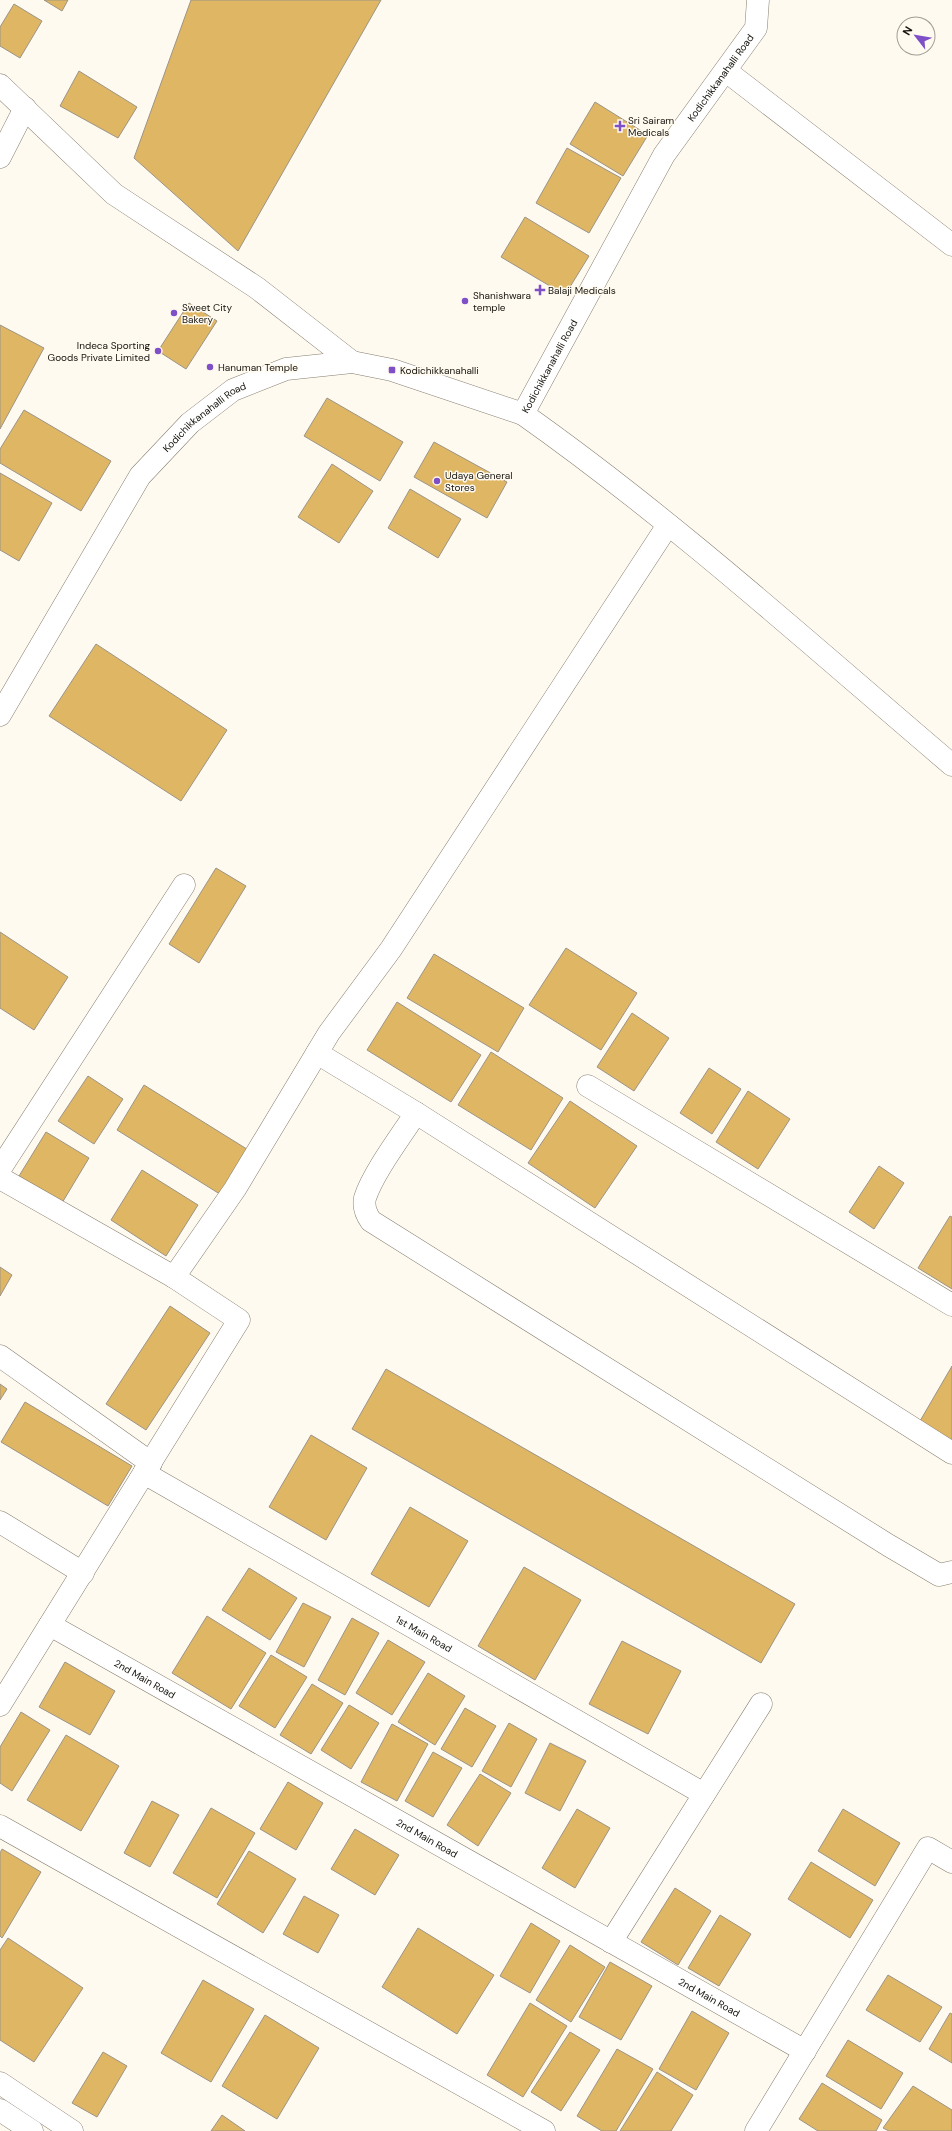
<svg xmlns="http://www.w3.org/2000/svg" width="952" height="2131" font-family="'DM Sans',sans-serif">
<rect width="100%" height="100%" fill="#fffaf0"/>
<g fill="#dfb663" stroke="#9c9486">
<polygon points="44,0 68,0 62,11"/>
<polygon points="191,0 381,0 238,251 134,158"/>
<polygon points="14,4 42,21 20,58 0,46 0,27"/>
<polygon points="79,71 137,107 118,138 60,106"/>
<polygon points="595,102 648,135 623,176 570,144"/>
<polygon points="567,148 621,178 589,233 536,203"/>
<polygon points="525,217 589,256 565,295 501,257"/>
<polygon points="189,303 217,321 186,369 158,351"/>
<polygon points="0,325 44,348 0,429"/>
<polygon points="327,398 403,442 380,481 304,436"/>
<polygon points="24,410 111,461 81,511 0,463 0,449"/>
<polygon points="434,442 507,482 487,518 414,477"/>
<polygon points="332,464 373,491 339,543 298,517"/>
<polygon points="0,473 52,503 19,561 0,550"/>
<polygon points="410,489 461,519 438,558 388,528"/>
<polygon points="96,644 227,730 181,801 49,716"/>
<polygon points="216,868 246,886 199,963 169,944"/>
<polygon points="0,932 68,977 34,1030 0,1008"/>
<polygon points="566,948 637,993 601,1050 529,1005"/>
<polygon points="434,954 524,1008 498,1052 407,998"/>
<polygon points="397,1002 481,1055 451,1102 367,1050"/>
<polygon points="632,1013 669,1038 634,1091 597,1067"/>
<polygon points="491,1052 563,1098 531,1150 458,1105"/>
<polygon points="709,1068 741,1089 712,1134 680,1113"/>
<polygon points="88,1076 123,1099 94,1144 58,1121"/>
<polygon points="144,1085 250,1151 223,1196 117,1130"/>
<polygon points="748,1091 790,1119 758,1169 716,1142"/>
<polygon points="570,1101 637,1146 595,1208 528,1163"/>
<polygon points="46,1132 89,1158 62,1203 19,1176"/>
<polygon points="879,1166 904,1183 874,1229 849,1212"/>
<polygon points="142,1170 198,1205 166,1256 111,1220"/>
<polygon points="950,1216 952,1217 952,1289 918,1268"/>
<polygon points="0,1267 12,1275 0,1296"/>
<polygon points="170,1306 210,1333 146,1430 106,1404"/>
<polygon points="952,1366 952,1440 920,1421"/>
<polygon points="386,1369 795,1604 761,1663 352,1429"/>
<polygon points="0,1384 7,1389 0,1400"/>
<polygon points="25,1402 132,1466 108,1506 1,1442"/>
<polygon points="311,1435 367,1468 326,1540 269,1507"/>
<polygon points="410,1507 468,1541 429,1607 371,1574"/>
<polygon points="524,1567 581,1600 535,1680 478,1646"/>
<polygon points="249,1568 297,1598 270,1640 222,1610"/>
<polygon points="303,1603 331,1617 304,1667 276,1652"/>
<polygon points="207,1616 266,1653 231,1709 172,1673"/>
<polygon points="352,1618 379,1633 345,1695 318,1680"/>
<polygon points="388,1640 425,1662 392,1715 356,1693"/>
<polygon points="622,1641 681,1671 648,1734 589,1704"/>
<polygon points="271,1655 307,1677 275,1728 239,1706"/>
<polygon points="65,1662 115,1691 90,1735 39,1707"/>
<polygon points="428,1673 465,1696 435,1745 398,1722"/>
<polygon points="312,1684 343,1703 311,1754 280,1735"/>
<polygon points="349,1705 379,1723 351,1769 321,1750"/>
<polygon points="465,1708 496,1726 472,1767 441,1749"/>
<polygon points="21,1712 50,1730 12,1791 0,1783 0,1747"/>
<polygon points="509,1723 537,1739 511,1787 482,1771"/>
<polygon points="392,1724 428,1744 397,1801 361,1782"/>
<polygon points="66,1735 119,1766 81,1831 27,1800"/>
<polygon points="550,1743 586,1761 560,1811 525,1793"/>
<polygon points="433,1752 462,1768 433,1817 405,1801"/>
<polygon points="480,1774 511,1793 478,1846 447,1825"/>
<polygon points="288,1782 323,1803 296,1850 260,1829"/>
<polygon points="152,1801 179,1815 150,1867 124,1853"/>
<polygon points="211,1808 255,1833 217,1898 173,1873"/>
<polygon points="577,1809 610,1828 575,1888 542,1868"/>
<polygon points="843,1809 900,1843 875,1886 818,1851"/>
<polygon points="355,1829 399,1855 375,1895 331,1869"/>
<polygon points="2,1849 41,1872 2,1938 0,1936 0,1853"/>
<polygon points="249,1851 296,1879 263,1933 217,1904"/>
<polygon points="811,1862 873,1900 850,1938 788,1899"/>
<polygon points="675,1888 711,1911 678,1965 641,1942"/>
<polygon points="304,1896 339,1915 318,1953 283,1934"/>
<polygon points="720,1915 751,1934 719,1986 688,1968"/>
<polygon points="531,1923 560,1941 530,1993 500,1976"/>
<polygon points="418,1928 494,1975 457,2034 382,1987"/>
<polygon points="8,1938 83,1988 34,2062 0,2040 0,1950"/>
<polygon points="570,1945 605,1967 571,2022 536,2000"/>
<polygon points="610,1962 652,1986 621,2040 579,2017"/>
<polygon points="888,1975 942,2007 920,2042 866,2010"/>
<polygon points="203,1980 254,2009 211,2082 161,2053"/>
<polygon points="530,2003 567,2026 523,2097 487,2075"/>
<polygon points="692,2011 729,2033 696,2090 659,2069"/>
<polygon points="950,2013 952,2014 952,2063 929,2049"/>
<polygon points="265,2015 319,2048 277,2119 222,2086"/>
<polygon points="570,2032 600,2050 561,2111 531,2092"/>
<polygon points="848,2040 903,2073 881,2109 826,2076"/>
<polygon points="617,2049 653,2069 616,2131 602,2131 577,2116"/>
<polygon points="103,2052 127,2066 97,2117 72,2103"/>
<polygon points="657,2072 693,2095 671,2131 620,2131"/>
<polygon points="822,2083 882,2120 876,2131 818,2131 799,2119"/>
<polygon points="913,2086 952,2110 952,2131 889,2131 883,2128"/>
<polygon points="222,2115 245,2131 211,2131"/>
</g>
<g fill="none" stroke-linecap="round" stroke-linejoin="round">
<g stroke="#877f71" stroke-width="23">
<g id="minor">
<polyline points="726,71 952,245"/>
<polyline points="0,85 114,194 257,288 352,362"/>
<polyline points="0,157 25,108"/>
<path d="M523 414C673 520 812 646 952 765"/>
<polyline points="317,1053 416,1113 952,1453"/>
<polyline points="588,1086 952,1305"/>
<path d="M416 1113C401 1136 373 1173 365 1198 363 1207 366 1214 371 1221L888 1545 939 1575 952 1572"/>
<polyline points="0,1169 184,885"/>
<polyline points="0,1178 174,1277"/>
<polyline points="0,1356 151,1463"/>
<path id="s1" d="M144 1473 704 1794"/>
<polyline points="0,1522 83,1573"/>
<path id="s2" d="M50 1625 805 2051"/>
<polyline points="0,1705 239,1320 174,1277 235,1189 329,1033 391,949 668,525"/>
<polyline points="0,1826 544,2131"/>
<polyline points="611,1942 761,1704"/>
<polyline points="0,2083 72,2131"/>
<polyline points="0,2110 32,2131"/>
<polyline points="756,2131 928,1848 952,1862"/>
</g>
</g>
<g stroke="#877f71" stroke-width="23">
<g id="tertiary">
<path id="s3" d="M0 715 140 476 190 423 233 390 286 369 352 362 392 370 523 414 664 155 756 28 758 0"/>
</g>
</g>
<use href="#minor" stroke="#fff" stroke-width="22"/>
<use href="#tertiary" stroke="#fff" stroke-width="22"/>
</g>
<g fill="#7f4fc7" stroke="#fffaf0" stroke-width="1.5">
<path d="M618 120h4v4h4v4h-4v4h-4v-4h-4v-4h4z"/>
<path d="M538 284h4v4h4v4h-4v4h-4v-4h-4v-4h4z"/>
<circle cx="465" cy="301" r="4"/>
<circle cx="174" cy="313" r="4"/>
<circle cx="158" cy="351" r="4"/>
<circle cx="210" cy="367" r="4"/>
<rect x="388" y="366" width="8" height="8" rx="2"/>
<circle cx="437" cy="481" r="4"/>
</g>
<g text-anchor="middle" stroke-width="3" stroke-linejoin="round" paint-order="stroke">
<g font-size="10" fill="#16130d" stroke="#fffaf0">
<text dy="4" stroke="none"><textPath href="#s3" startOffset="1097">Kodichikkanahalli Road</textPath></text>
<text dy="4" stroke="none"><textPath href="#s3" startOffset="761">Kodichikkanahalli Road</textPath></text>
<text dy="4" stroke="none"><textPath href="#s3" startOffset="365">Kodichikkanahalli Road</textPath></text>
<text dy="4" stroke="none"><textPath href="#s1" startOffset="323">1st Main Road</textPath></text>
<text dy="4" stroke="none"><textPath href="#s2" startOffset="109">2nd Main Road</textPath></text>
<text dy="4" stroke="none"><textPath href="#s2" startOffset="433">2nd Main Road</textPath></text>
<text dy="4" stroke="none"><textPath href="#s2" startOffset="757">2nd Main Road</textPath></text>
</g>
<g font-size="10" fill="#16130d" stroke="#fffaf0" text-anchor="start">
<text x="628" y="124">Sri Sairam<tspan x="628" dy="12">Medicals</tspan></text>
<text x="548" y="294">Balaji Medicals</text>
<text x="473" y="299">Shanishwara<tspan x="473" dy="12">temple</tspan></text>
<text x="182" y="311">Sweet City<tspan x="182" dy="12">Bakery</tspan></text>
<text x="150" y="349" text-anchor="end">Indeca Sporting<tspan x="150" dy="12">Goods Private Limited</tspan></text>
<text x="218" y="371">Hanuman Temple</text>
<text x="400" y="374">Kodichikkanahalli</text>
<text x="445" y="479">Udaya General<tspan x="445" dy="12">Stores</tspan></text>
</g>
</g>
<g transform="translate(916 36) rotate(301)"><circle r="19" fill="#fffaf0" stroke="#a29e95"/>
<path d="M0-3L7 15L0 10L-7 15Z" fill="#7f4fc7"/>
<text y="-6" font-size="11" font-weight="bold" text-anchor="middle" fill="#16130d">N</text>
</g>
</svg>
